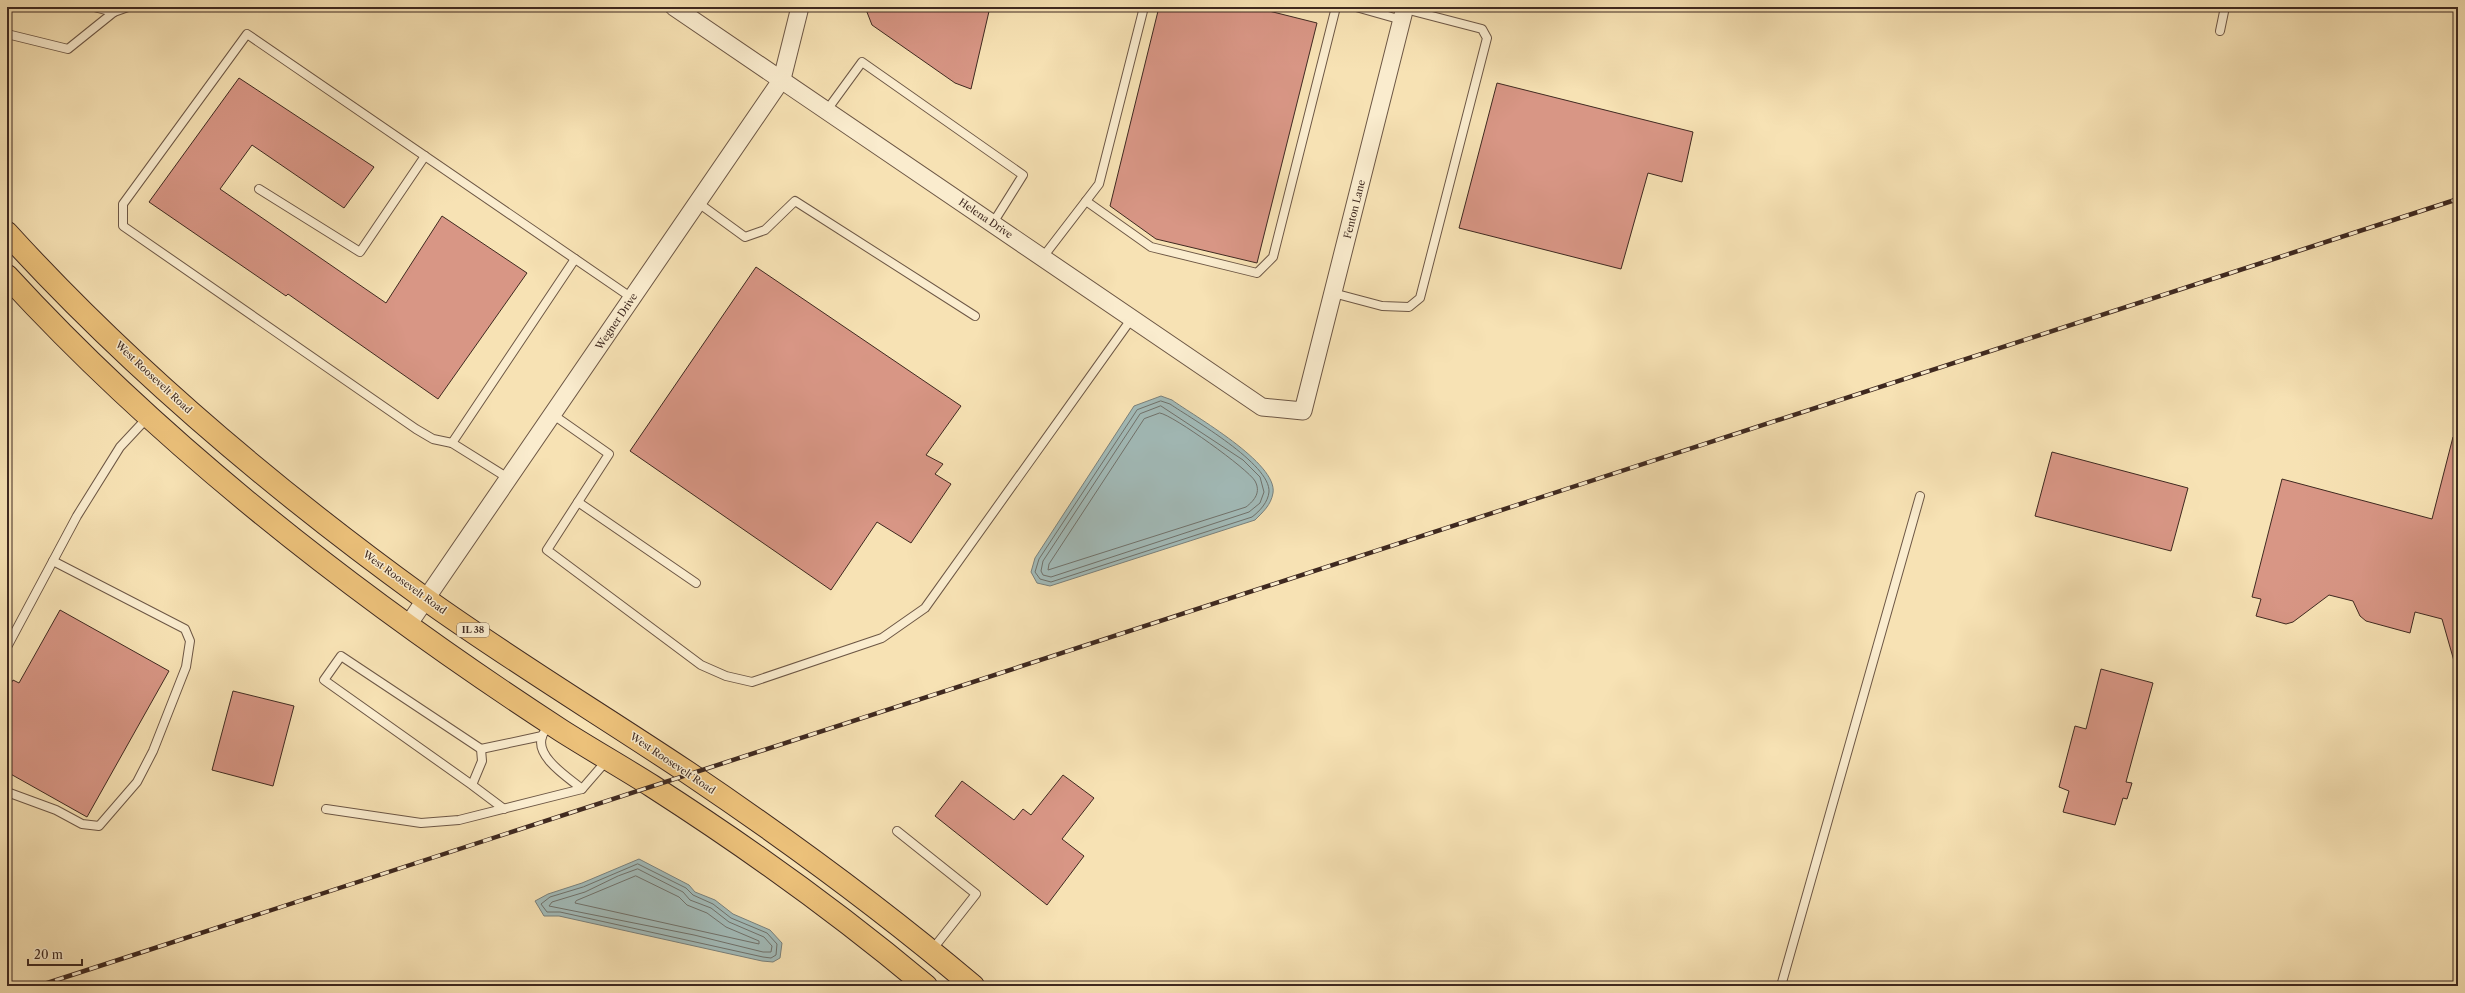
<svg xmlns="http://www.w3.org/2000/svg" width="2465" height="993" font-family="'Libre Caslon Text',serif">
<rect width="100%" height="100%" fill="#f7e2b4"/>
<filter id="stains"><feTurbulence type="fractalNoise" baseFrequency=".005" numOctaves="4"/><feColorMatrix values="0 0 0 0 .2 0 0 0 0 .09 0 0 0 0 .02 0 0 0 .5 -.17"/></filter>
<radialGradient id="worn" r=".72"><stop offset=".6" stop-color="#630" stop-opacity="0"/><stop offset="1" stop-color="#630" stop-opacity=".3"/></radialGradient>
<g fill="#a2bbb9" stroke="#7a817c">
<path d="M1161 396 1172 400C1194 416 1278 463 1273 493 1271 505 1263 512 1255 520L1050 586 1037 583 1031 572 1035 558 1134 406Z"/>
<polygon points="639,859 689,885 695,892 715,900 733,914 770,930 782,943 780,958 773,962 762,961 559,916 544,916 535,901 548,894 582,883"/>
</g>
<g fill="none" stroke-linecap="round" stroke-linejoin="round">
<g stroke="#70726c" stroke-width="1">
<path d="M1161 401 1170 404C1192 419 1271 464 1269 492 1268 502 1260 511 1252 517L1051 582 1040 579 1035 572 1039 559 1137 410Z"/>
<polygon points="1161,406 1243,460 1260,477 1264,492 1260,503 1249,512 1051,577 1043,575 1041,571 1043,561 1140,414"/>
<path d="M1160 413C1173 415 1248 469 1255 481 1261 492 1255 500 1246 507L1048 570 1049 564 1144 419Z"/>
<polygon points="638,864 686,888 693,895 713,904 731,918 767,933 777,944 776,955 771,958 763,957 560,912 547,912 541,904 550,897 583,887"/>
<polygon points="638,869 683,892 690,900 711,908 729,922 764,937 772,946 771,952 763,952 694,935 549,906 552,902 585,892 618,876"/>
<polygon points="636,876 679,897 687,905 707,913 726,927 759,941 759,944 575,903 576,901"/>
</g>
</g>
<g fill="#d89685" stroke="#3f2920">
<polygon points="865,7 990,7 971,89 955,83 872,25"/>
<polygon points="1159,7 1253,7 1317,23 1257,263 1156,239 1110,206"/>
<polygon points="239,78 374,167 344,208 252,145 220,189 386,303 442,216 527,273 438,399 288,294 286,296 149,202"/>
<polygon points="1497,83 1693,132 1682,182 1648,173 1621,269 1459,228"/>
<polygon points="756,267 961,406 926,455 943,464 935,474 951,484 911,543 877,522 831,590 630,451"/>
<polygon points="2453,437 2458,438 2458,661 2454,661 2442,619 2415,612 2410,633 2366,621 2360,616 2353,601 2329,595 2293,622 2286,624 2256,616 2261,599 2252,597 2282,479 2432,519"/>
<polygon points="2052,452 2188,488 2171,551 2035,516"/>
<polygon points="60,610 169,671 87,817 7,772 7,690 13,680 19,683"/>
<polygon points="2101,669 2153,683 2126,782 2132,783 2127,799 2123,798 2115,825 2063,812 2069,791 2059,787 2075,726 2086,729"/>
<polygon points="233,691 294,706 273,786 212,770"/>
<polygon points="1063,775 1094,798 1062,839 1084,856 1047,905 935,816 962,781 1014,820 1023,809 1031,815"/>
</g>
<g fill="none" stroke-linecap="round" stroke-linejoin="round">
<g stroke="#6d5745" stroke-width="10">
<g id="service">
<polyline points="94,7 114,12 128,7"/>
<polyline points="1356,7 1402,20"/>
<polyline points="2220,31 2225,7"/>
<polyline points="7,34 68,49 114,12"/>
<polyline points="827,110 862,62 1023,175 993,223"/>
<polyline points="259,189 360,252 425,156"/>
<polyline points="1086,201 1151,247 1257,273 1273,257 1336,7"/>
<polyline points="697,202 745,237 765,230 795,201 975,316"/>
<polyline points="1043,257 1099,184 1144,7"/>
<polyline points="1333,293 1382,306 1409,307 1420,298 1487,38 1482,29 1405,9"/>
<polyline points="552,414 609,454 547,550 701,665 726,676 752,682 882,638 925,608 1132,318"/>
<polyline points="452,443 575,259"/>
<polyline points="508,478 452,443 433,439 416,429 123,226 123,204 247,34 632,298"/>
<polyline points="578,502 696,583"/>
<polyline points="7,647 77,516 120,447 148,417"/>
<path d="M551 723C548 727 543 732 542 737 535 757 569 778 582 789"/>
<polyline points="481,749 542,736"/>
<polyline points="472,785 324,680 341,656 481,749 482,761 472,785 504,809"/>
<polyline points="7,792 56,810 82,824 99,826 137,782 153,751 186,667 190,641 185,629 53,561"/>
<polyline points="326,809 421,823 459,820 582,789 608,759"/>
<polyline points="897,831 976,894 932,950"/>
<polyline points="1781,986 1920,496"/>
</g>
</g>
<g stroke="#6d5745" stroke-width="19">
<g id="minor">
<polyline points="674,7 1262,407 1303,411 1405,7"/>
<polyline points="408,625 782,79 800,7"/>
</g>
</g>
<g stroke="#3f2920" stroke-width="24">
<g id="primary">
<path d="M7 233C131 369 275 490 424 598 509 659 600 714 687 772 785 838 882 909 973 986"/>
<path d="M7 276C169 452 362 601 562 731 592 750 622 767 652 786 747 847 839 913 926 986"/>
</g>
</g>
<use href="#service" stroke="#faecce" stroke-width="8"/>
<use href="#minor" stroke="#faecce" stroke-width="17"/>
<use href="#primary" stroke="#ecc17a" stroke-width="22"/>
<g stroke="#3f2920" stroke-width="4.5">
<polyline id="rail" points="38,986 2458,199"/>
</g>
<use href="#rail" stroke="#faecce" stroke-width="3" stroke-dasharray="9" stroke-linecap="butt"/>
</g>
<g text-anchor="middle" stroke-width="3" stroke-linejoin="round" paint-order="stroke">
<rect fill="#faecce" stroke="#776454" stroke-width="1" x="457" y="623" width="32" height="14" rx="3"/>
<g font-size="9" font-weight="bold" fill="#3f2920">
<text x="473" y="633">IL 38</text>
</g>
<g font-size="10" fill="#3f2920" stroke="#faecce">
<text transform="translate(1354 209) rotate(-76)" y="4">Fenton Lane</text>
<text transform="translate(986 218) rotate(34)" y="4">Helena Drive</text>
<text transform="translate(616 321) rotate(-56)" y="4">Wegner Drive</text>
<text transform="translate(154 377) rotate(43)" y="4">West Roosevelt Road</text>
<text transform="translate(405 582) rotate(36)" y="4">West Roosevelt Road</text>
<text transform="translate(673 763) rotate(34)" y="4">West Roosevelt Road</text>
</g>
</g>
<rect width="2465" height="993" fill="none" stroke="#f7e2b4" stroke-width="24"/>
<rect x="8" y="8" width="2449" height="977" fill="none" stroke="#3f2920" stroke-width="2"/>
<rect x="12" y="12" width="2441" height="969" fill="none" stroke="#3f2920"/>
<path d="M28 959v6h54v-6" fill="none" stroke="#3f2920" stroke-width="2"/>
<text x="34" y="959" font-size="12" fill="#3f2920" stroke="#faecce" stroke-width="3" paint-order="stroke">20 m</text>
<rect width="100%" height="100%" filter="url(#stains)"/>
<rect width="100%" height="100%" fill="url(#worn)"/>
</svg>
